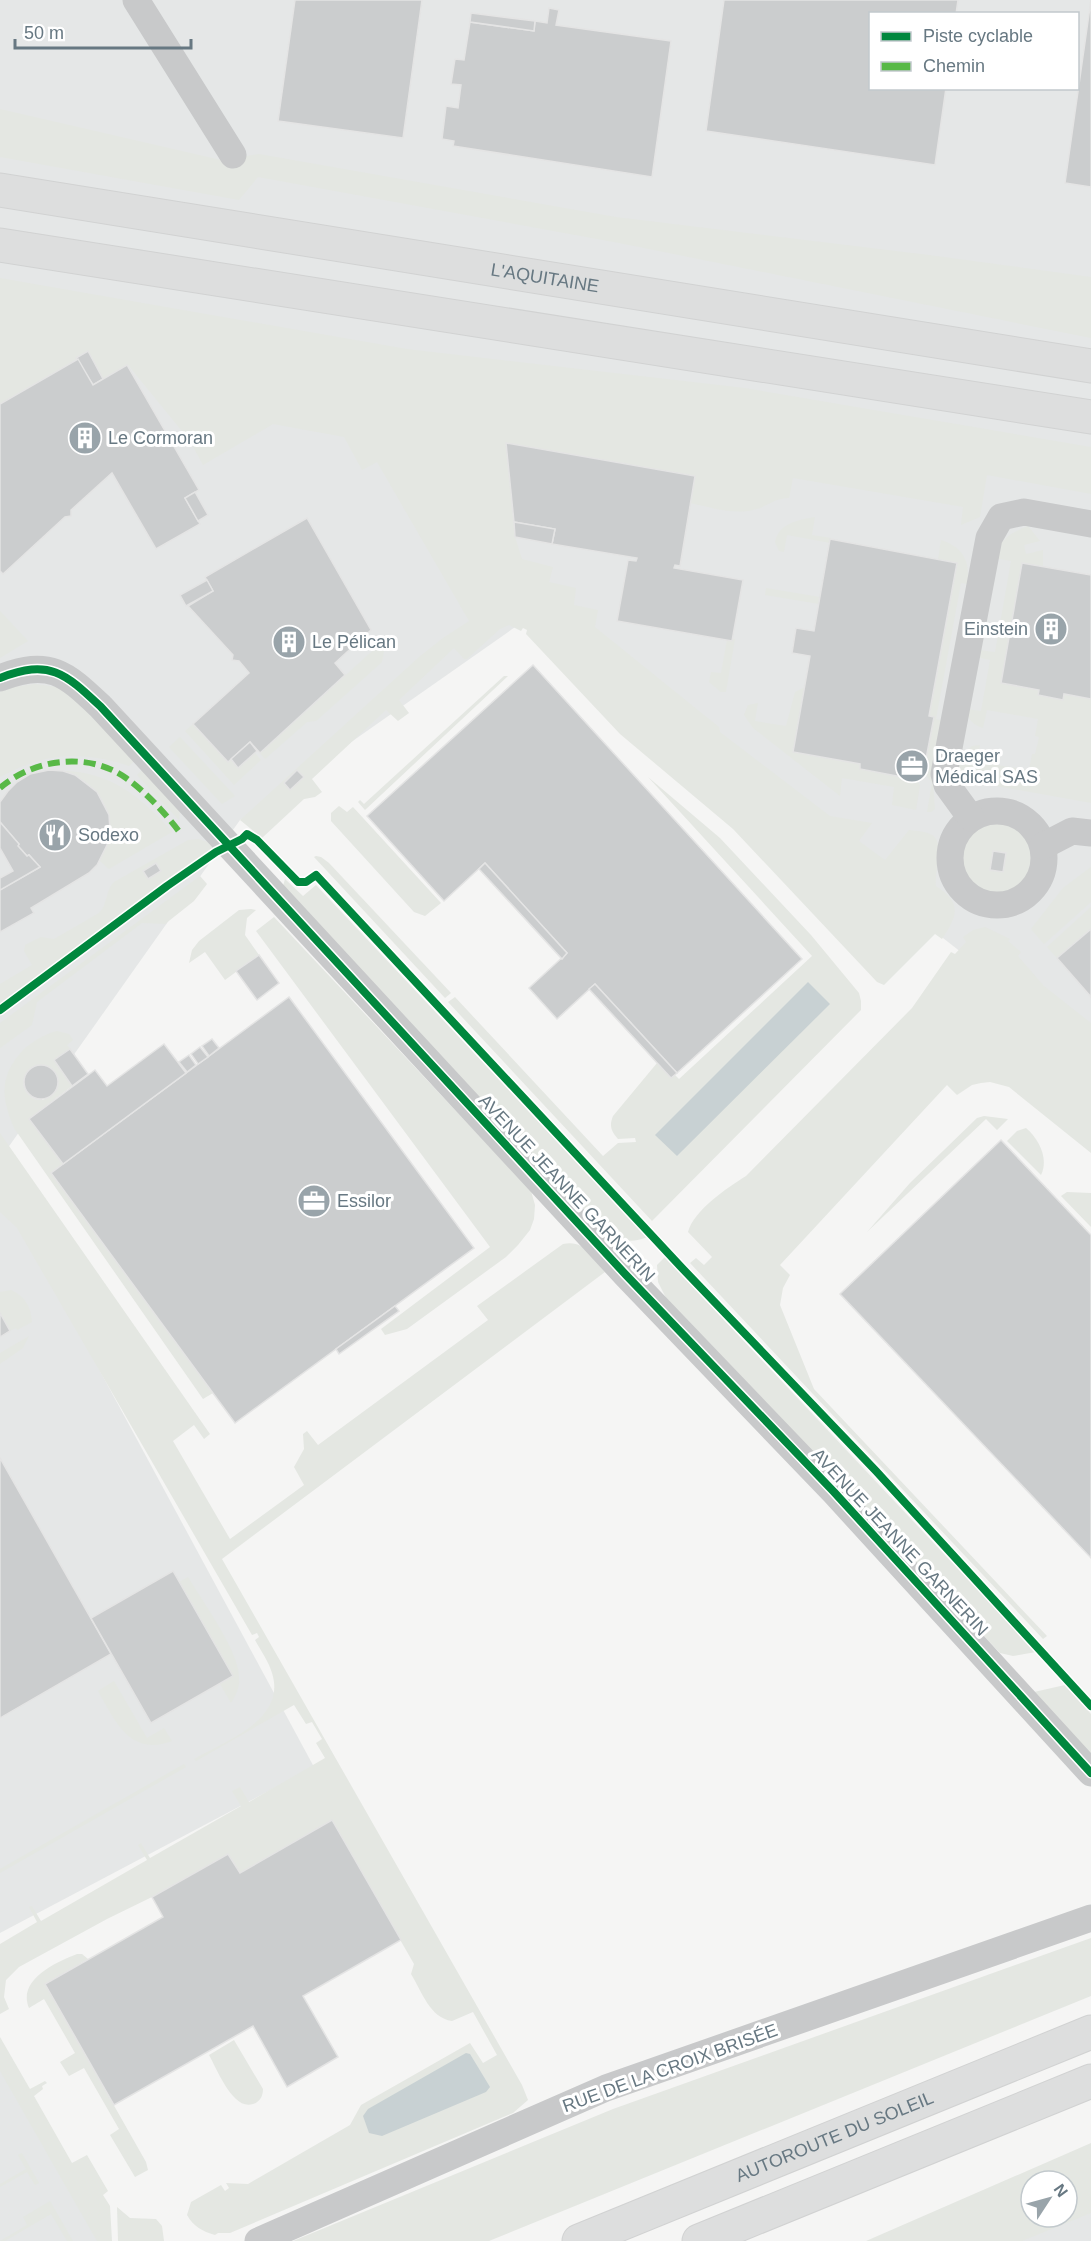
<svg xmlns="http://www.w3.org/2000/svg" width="1091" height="2241" font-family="Helvetica,sans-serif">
<rect width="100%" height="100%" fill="#f5f5f4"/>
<g fill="#e5e7e7" fill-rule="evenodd">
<path d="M0 0H1091V1054L759 794 528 618 240 820 0 1159ZM870 14H1078V88H870Z"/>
<polygon points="0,1186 314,1767 0,1933"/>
<polygon points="0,2065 106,2241 0,2241"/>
<polygon points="1091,2168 1091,2241 918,2241 1031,2217 1067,2217 1067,2181"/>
</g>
<g fill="#e4e7e2" fill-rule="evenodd">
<polygon points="0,109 221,160 259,154 616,217 929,255 1091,277 1091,338 619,243 258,177 239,200 0,157"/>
<path d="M0 278 407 349 745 388 1091 447V494L987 475 980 517 961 525 963 507 793 478 789 498C774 498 767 507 753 510 733 515 710 507 690 503L695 476 506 444 515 537 522 559 553 567 549 582 576 588 574 605 598 610 595 627 719 727 720 732 830 816 872 823 859 841 885 860 909 830C916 831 926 831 932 835 945 842 934 872 936 886 962 903 958 915 942 939L935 934 884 985 877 982 733 829 620 734 526 634 527 630 523 628 521 631 509 625 500 629 467 659H464L454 648 399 700 409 713 398 721 386 710 312 779 322 792 315 797 304 799 262 838 240 820 419 657 443 638 469 621 377 462 362 470 344 437 273 424 203 465 190 441 128 365 103 379 87 351 77 357V359L0 404Z"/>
<path d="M815 517 812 535 831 538 830 543 787 535 784 552 779 551 775 542C779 523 798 520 815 517Z"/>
<path d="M1028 526 1040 541 1024 545 1026 554 1043 550V566L1022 563 1001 683 1039 690 1038 695 1062 700 1064 694 1091 699V803L957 779 960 756 972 746 980 745 977 762 1029 770 1032 754H1035L1039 737 1035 736 1038 719 987 710 983 728C973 725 968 720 967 709L981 711 990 660 977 657 978 650 995 652 1011 561 994 558C1001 539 1010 533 1028 526Z"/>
<path d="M941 540C963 547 971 562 967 584L961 583 936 719 943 721 933 783 935 809 931 812H927L932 783 914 757 929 716 956 563 938 559Z"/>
<polygon points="766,588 820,597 819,604 765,595"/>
<polygon points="0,611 28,641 0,658"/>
<polygon points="733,639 735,639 726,692 721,692 709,682 711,672 721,673 727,640"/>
<polygon points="380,644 384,651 382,662 316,721 307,722 265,759 260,753"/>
<polygon points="504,676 508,676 365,810 358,802 360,800 364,804"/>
<path d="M35 684 57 687 76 697 134 761 129 766C80 750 45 753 0 777V692L13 687Z"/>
<polygon points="805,687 793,752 860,764 860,769 901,777 905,764 920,785 916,810 892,805 894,787 842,778 840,796 753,728 744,715 748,705 758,703 755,721 786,726 795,692"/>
<polygon points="193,724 228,762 231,759 238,768 255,753 261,760 234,785 185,731"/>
<polygon points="180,737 235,796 222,804 169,747"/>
<polygon points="142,770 180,810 179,820 137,775"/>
<path d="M63 771C109 771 143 798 172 832L109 869 100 861C121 821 106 785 63 771Z"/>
<path d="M648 777 720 838 811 935 859 993 861 1001V1010L652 1221 448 1002 455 997 603 1156 618 1143 636 1142 635 1138 618 1139C611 1131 609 1126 613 1116L657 1063 671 1078 675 1075 679 1079 812 956Z"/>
<polygon points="339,806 347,812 353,807 441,903 425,916 414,912 331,821 331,813"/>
<circle cx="997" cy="859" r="35"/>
<path d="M199 839 210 843 215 849 0 1006V984L32 965 24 951 25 945 41 937 54 939 99 913C108 904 105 891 114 882L188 840Z"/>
<polygon points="316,856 321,857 329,863 451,993 445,998 314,857"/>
<polygon points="1091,867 1091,902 1044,944 1031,929 1063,888"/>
<polygon points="200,876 207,884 194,901 165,924 142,923 37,1002 32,1025 0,1048 0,1023"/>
<path d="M285 879 303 896 316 885 647 1237C631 1244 621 1240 605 1233L283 886Z"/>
<polygon points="1091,907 1091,929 1057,958 1047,947"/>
<polygon points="251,909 256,910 247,918 245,935 259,955 225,980 205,952 189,963 192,950 199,941 239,910"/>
<polygon points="274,917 531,1191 535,1205 534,1219 530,1230 518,1245 506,1257 407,1329 385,1335 381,1329 490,1247 256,931"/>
<path d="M985 927 1010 939 1008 941 1021 952 1018 956 1044 986 1091 1023V1153L1009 1087 990 1082 981 1083 972 1085 957 1095 947 1085 780 1265 790 1275 783 1288 780 1305 814 1389 1047 1636 1043 1639 690 1263 696 1258 704 1265 712 1257 688 1232C694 1210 727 1188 746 1176L912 1008 951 952 955 954 966 942 963 937 973 930Z"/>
<path d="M57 1031 69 1034 73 1040 67 1045 70 1049 54 1060 72 1086 29 1119 63 1164 51 1173 213 1393 203 1399 14 1128C0 1095 0 1075 24 1049 34 1041 44 1034 57 1031ZM41 1065C79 1074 44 1118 26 1092 18 1079 29 1067 41 1065Z"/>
<polygon points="984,1116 1008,1119 997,1130 986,1119 867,1232 910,1183 977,1118"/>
<path d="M1026 1128C1039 1139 1049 1159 1041 1175L1007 1141 1017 1131Z"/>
<path d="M0 1133 210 1434 204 1439 194 1425 173 1441 230 1539 304 1485 294 1467 304 1449 303 1434 307 1431 318 1445 488 1320 477 1306 563 1244C584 1239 594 1258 605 1272L222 1559 522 2085 528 2100 513 2113 501 2118 230 2233H218L215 2235C202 2231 194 2227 187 2215L191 2202 221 2185 225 2191 229 2188 226 2183 248 2184 350 2125 361 2105 470 2043 483 2063 497 2055 473 2012 452 2021C430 2018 422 1992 411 1974L414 1964 332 1821 240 1873 228 1854 152 1897 107 1919 19 1967 6 1980 4 1997 9 2009 0 2014V1944L37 1922 29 1907 32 1906 41 1921 147 1860 138 1845 141 1843 150 1858 241 1806 232 1791 240 1787 249 1802 325 1758 316 1743 322 1739 312 1722 306 1724 294 1705 196 1761 194 1759C225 1741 287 1720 272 1673 269 1662 261 1651 255 1640L259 1637 257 1633 252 1635 17 1228 0 1212Z"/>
<polygon points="1067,1192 1091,1193 1091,1227 1061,1196"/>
<polygon points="665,1257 1036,1652 1013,1656 1000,1653 668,1302 658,1282 657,1265"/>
<path d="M11 1290C25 1296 31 1307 32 1322L17 1330 16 1328 10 1331 0 1313V1292Z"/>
<polygon points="29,1336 23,1348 0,1364 0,1353"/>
<path d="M188 1577C202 1601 239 1651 239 1677 240 1687 236 1695 231 1703L220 1684 233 1676 179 1582Z"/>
<path d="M114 1681 147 1738 164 1728 172 1741C130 1757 115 1721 98 1691Z"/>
<polygon points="1065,1685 1091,1714 1091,1754 1034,1692"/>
<polygon points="184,1764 186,1767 0,1873 0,1869"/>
<polygon points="1091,1938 1091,1996 489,2241 293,2241 613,2109"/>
<path d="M77 1954H82L88 1959 45 1984 146 2162 148 2170 135 2177 110 2135 119 2129 84 2068 69 2076 60 2062 75 2053 44 1999 29 2008C17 1980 56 1962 77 1954Z"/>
<polygon points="0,2037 30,2089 45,2081 47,2083 42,2086 43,2089 34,2096 72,2163 87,2155 108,2191 103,2195 110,2206 112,2241 97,2241 0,2071"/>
<path d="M234 2040 263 2089C263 2096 260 2102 253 2104 233 2111 217 2069 209 2055Z"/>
<path d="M1091 2143V2213L1022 2241H866ZM1031 2181H1067V2217H1031Z"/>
<polygon points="22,2153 39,2183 35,2185 27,2172 0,2187 0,2184 26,2169 18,2155"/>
<polygon points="50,2201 73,2241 67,2241 51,2214 5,2241 0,2241 27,2225 23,2217"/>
<polygon points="117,2207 130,2218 156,2219 162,2226 164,2241 118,2241"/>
</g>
<g fill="#c8d1d3">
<polygon points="808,982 830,1004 677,1156 655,1135"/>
<polygon points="466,2053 470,2054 490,2087 486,2092 382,2136 369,2133 363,2116 368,2109"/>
</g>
<g fill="#cbcdce" stroke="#e4e4e4" stroke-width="1.5">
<polygon points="295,0 422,0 403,138 278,121"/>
<polygon points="724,0 958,0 956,14 870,14 870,88 946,88 935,165 706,131"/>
<polygon points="1091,0 1091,187 1065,183"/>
<polygon points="549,8 559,10 556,25 671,41 652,177 453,146 454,141 442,139 446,106 458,108 461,85 451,84 455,59 464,60 470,22 534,31 535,21 547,23"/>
<polygon points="471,13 535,21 534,31 470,22"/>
<polygon points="88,351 103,379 93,385 76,358"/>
<polygon points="78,359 93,385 127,365 199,490 185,498 200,524 156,549 112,473 71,510 71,516 65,517 3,574 0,571 0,404"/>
<polygon points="506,443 695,476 680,566 675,565 674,568 743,580 732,641 617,621 628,560 636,561 637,558 552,544 555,529 514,522"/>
<polygon points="195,492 208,515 198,521 185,498"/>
<polygon points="307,518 371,630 335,663 345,675 260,753 250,742 228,762 193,724 249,673 239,661 232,660 233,655 188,606 213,591 205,577"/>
<polygon points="514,522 555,529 552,544 515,537"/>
<polygon points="830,539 957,563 929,716 934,717 926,759 914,757 904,765 902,777 860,769 860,764 793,752 810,656 792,653 796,628 814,631"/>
<polygon points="1022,563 1091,575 1091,699 1064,694 1063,700 1038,695 1039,690 1001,683"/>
<polygon points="207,580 213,591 186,606 180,595"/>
<polygon points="533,665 802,959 677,1073 595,984 557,1019 529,988 567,953 485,863 444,901 367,816"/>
<polygon points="250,742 257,751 238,768 231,759"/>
<polygon points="49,770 63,771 75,775 97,792 109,815 110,830 107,845 97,865 89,873 31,908 34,913 0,932 0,890 40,867 29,855 27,856 18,846 19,844 0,822 0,802 8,791 17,782 30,774"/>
<polygon points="297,770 304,777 290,790 284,783"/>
<polygon points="0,822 19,844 18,846 27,856 29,855 40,867 0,890 0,878 13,871 0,848"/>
<polygon points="993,851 1006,853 1003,872 990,870"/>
<polygon points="156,863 161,871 148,879 143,871"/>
<polygon points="485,863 567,953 562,959 479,869"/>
<polygon points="1091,929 1091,997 1057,958"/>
<polygon points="259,955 279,983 257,1000 236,971"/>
<polygon points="595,984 677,1073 671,1078 589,989"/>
<polygon points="289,997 474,1248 235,1423 51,1173"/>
<polygon points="212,1039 219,1048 209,1056 202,1046"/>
<polygon points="164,1044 186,1073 63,1164 29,1119 95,1070 107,1086"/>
<polygon points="200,1047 208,1057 198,1064 191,1054"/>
<polygon points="70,1049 88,1074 72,1086 54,1060"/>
<polygon points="189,1055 196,1065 187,1072 179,1062"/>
<circle cx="41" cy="1082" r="17"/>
<polygon points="1001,1140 1091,1235 1091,1558 840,1294"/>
<polygon points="395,1306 399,1311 339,1354 336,1349"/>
<polygon points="0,1313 10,1331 0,1337"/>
<polygon points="0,1458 111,1654 0,1718"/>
<polygon points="173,1571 233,1676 151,1723 91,1618"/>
<polygon points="332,1820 401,1940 303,1996 338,2057 287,2087 253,2026 114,2105 45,1984 163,1917 152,1897 228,1854 240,1873"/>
</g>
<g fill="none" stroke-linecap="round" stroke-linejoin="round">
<g stroke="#d1d2d2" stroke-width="35">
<g id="highway">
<path id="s1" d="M0 190 1091 366"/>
<polyline points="0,245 1091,417"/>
<path id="s2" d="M579 2241 1091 2032"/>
<polyline points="699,2241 1091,2081"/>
</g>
</g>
<g stroke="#c8c9ca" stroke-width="27">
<polyline points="136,0 233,155"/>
<path d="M0 678C50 658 66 674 101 707L626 1275 834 1492 1091 1773"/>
<circle cx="997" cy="858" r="47"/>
<polyline points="971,818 947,785 944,774 989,538 1001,517 1024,512 1091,524"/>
<polyline points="1043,846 1072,831 1091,833"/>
<polyline points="258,2241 606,2088 1091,1918"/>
</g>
<use href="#highway" stroke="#dddede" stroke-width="33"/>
<path stroke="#58b947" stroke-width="6" stroke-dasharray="12 6" stroke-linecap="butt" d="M0 788C33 759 88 751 126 778 146 792 166 814 181 834"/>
<g stroke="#fff" stroke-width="11">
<g id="cycleway">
<path d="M0 678C50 658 66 674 101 707L626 1275 834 1492 1091 1773"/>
<polyline points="0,1010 167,886 216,852 242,839 247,834 257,840 298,882 306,882 316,875 682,1268 876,1471 1091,1706"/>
</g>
</g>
<use href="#cycleway" stroke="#00873e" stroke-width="8"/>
</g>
<defs>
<g id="building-disc" transform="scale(1.725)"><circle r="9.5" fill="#99a4aa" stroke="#fff"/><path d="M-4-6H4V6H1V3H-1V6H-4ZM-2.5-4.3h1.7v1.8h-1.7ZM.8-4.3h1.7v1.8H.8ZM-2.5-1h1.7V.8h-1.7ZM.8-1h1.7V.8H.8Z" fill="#fff"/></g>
<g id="office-disc" transform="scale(1.725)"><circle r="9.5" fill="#99a4aa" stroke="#fff"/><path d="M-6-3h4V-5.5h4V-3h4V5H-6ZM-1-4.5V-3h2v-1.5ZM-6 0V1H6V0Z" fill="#fff"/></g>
<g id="restaurant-disc" transform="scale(1.725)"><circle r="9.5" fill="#99a4aa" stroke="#fff"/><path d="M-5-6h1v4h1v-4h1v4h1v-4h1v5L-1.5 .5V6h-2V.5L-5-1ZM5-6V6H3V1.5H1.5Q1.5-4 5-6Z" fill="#fff"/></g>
</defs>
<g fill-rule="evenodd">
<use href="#building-disc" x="85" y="438"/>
<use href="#building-disc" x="1051" y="629"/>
<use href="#building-disc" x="289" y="642"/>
<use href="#office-disc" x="912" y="766"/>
<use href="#restaurant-disc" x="55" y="835"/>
<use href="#office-disc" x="314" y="1201"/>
</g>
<g text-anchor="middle" stroke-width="6" stroke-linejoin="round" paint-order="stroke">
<g font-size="18" fill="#677882" stroke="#fff">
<text dy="6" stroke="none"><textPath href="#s1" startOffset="552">L'AQUITAINE</textPath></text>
<text transform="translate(567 1188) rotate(47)" y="6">AVENUE JEANNE GARNERIN</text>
<text transform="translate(900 1542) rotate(47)" y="6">AVENUE JEANNE GARNERIN</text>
<text transform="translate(670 2068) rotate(-20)" y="6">RUE DE LA CROIX BRISÉE</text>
<text dy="6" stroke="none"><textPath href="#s2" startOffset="276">AUTOROUTE DU SOLEIL</textPath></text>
</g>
<g font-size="18" fill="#677882" stroke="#fff" text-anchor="start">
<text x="108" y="444">Le Cormoran</text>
<text x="1028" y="635" text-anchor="end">Einstein</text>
<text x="312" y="648">Le Pélican</text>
<text x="935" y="762">Draeger<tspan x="935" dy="21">Médical SAS</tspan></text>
<text x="78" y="841">Sodexo</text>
<text x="337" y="1207">Essilor</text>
</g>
</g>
<rect x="869" y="12" width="210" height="78" fill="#ffffff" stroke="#c2c9cd" stroke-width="1.5"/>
<rect x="881" y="32" width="30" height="9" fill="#00873e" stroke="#c2c9cd" stroke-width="1.5"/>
<text x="923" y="42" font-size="18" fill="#677882">Piste cyclable</text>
<rect x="881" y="62" width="30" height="9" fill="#58b947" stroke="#c2c9cd" stroke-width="1.5"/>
<text x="923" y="72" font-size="18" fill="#677882">Chemin</text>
<g transform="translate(1049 2199) rotate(54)"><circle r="28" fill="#ffffff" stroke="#c2c9cd" stroke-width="1.5"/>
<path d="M0-4.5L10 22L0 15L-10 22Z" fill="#99a4aa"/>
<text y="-9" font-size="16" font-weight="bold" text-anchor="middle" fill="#677882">N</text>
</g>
<path d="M15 39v9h176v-9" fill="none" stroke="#677882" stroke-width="3"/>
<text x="24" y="39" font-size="18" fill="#677882" stroke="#ffffff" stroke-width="4.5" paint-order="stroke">50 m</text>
</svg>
